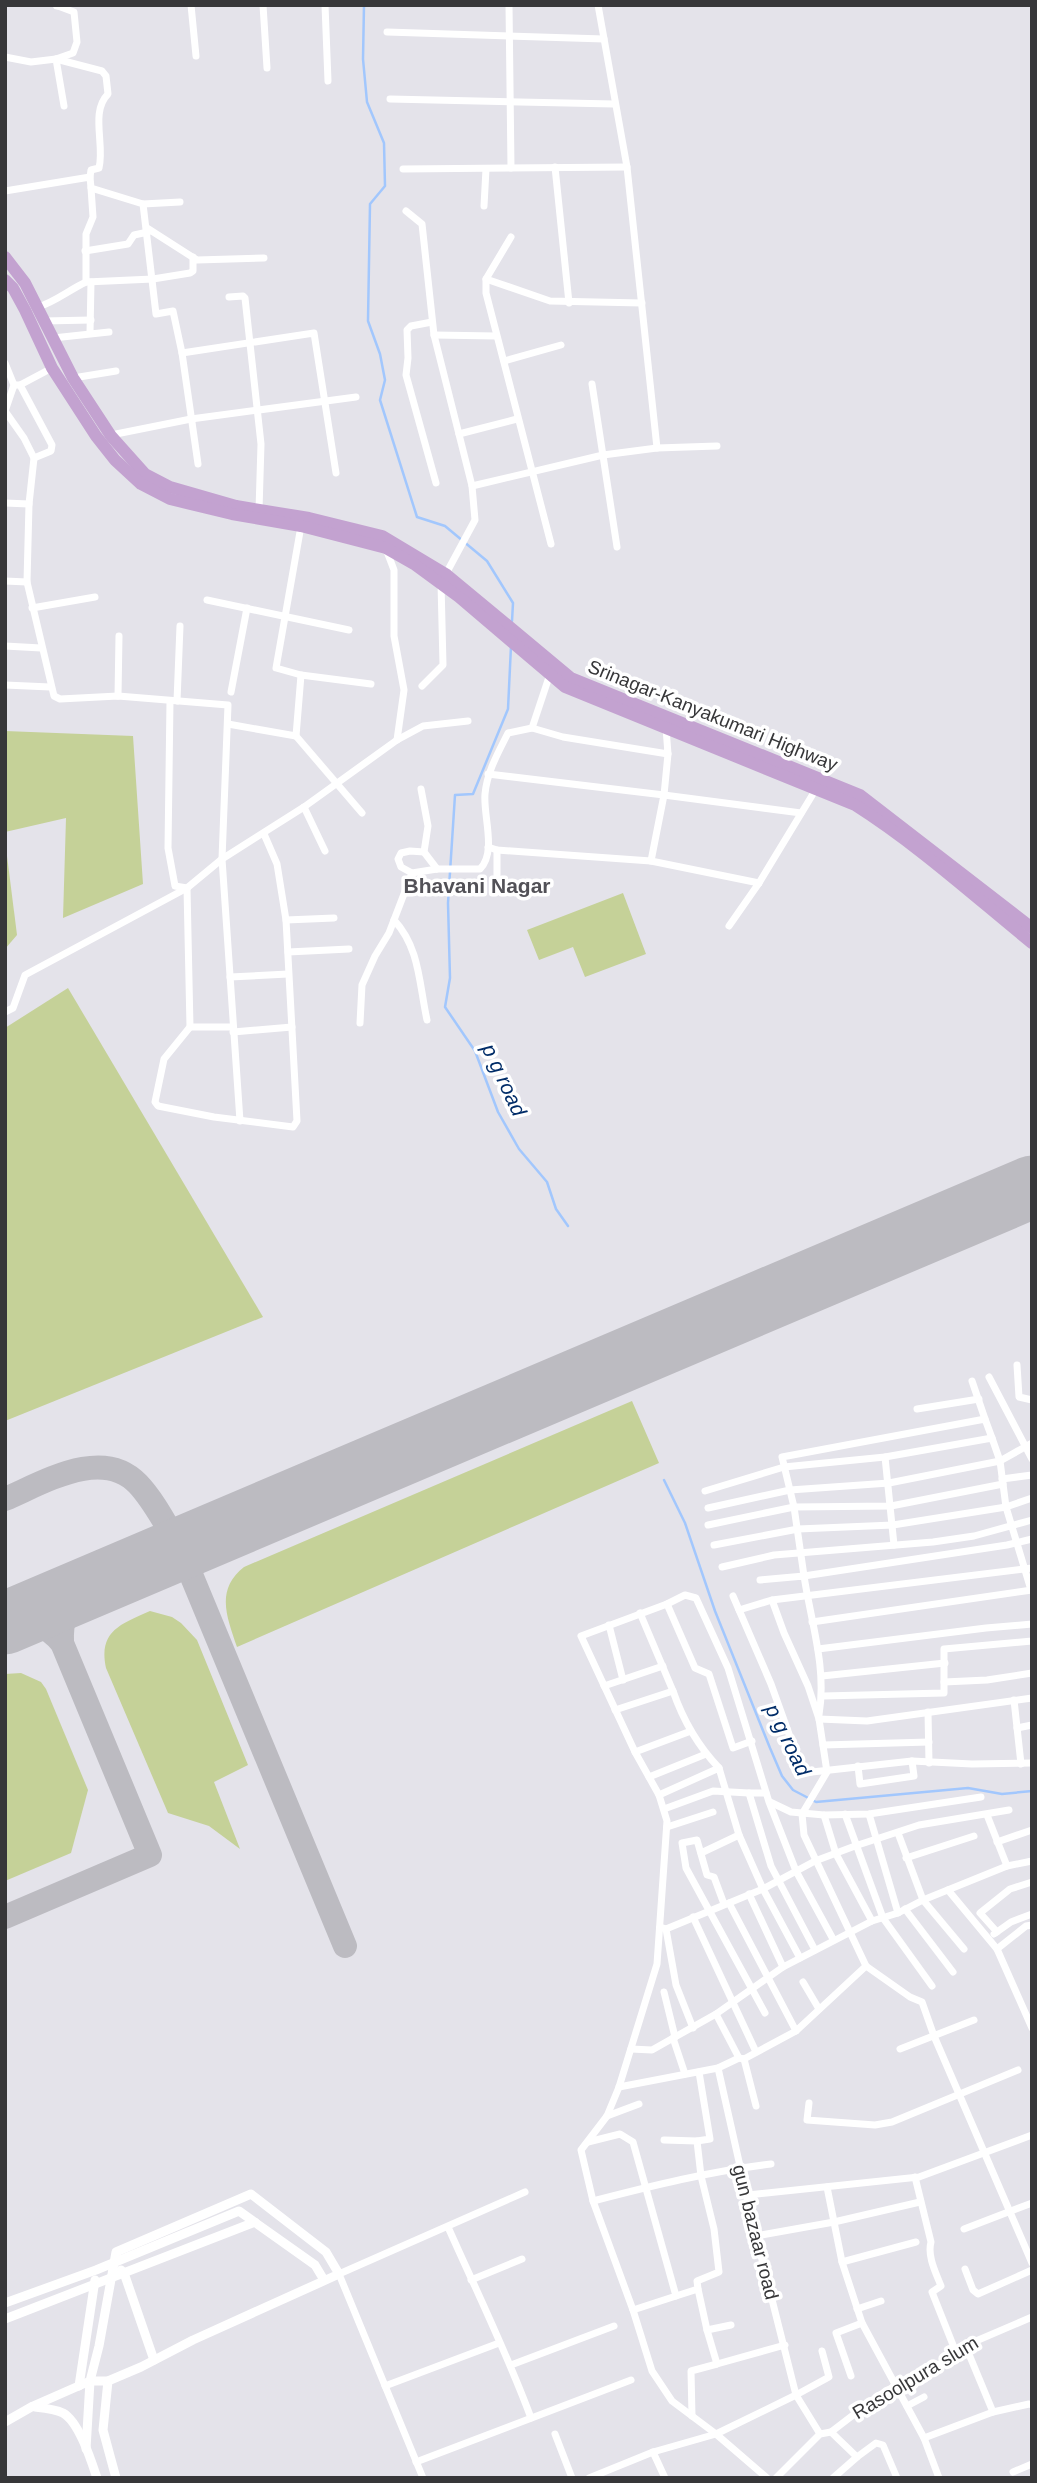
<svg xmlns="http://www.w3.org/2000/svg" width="1037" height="2483" font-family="Arial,sans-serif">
<rect width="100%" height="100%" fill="#e4e3ea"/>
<g fill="#c5d198">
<polygon points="5,731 133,736 143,884 63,918 66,818 5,832"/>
<polygon points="5,840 17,935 5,949"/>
<polygon points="623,893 646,954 585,977 573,947 539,960 527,930"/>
<polygon points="68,988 263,1317 5,1421 5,1028"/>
<path d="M632 1401 659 1463 237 1647C227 1617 215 1590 244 1567Z"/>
<path d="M150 1611 172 1617 181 1623 197 1640 248 1765 214 1782 240 1849 209 1826 168 1813 106 1668C98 1631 121 1624 150 1611Z"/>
<polygon points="21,1673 41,1682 46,1689 88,1790 71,1853 5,1881 5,1674"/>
</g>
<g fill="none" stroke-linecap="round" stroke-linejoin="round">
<g stroke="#a2c7fd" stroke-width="2.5">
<polyline points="364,5 363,59 367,102 384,143 385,186 370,204 368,321 380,354 385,380 380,400 417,517 445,526 487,561 513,603 512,621"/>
<polyline points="511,646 508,709 473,794 455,795 448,903 450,978 445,1007 475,1051 498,1112 519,1149 547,1182 556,1209 568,1226"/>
<polyline points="664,1480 685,1523 715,1611 770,1748 782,1776 793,1790 816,1802 968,1788 1002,1794 1032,1791"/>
</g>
<g stroke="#bcbbc1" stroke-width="24">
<path d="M5 1499C43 1483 102 1446 138 1484 155 1502 167 1527 180 1548L345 1946"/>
<path d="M62 1643C61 1620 66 1605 84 1589"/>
<path d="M5 1917 150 1855 62 1643C47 1625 30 1618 7 1622"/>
</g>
<polyline stroke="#bcbbc1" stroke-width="63" points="5,1623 1032,1187"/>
<g stroke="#fff" stroke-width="7">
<polyline points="191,5 196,56"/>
<polyline points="263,5 267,68"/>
<polyline points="325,5 328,81"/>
<polyline points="509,5 511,168"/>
<polyline points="598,5 627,167 657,448"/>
<polyline points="387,32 604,39"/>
<path d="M5 57 31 62 56 59 102 71 106 76 108 94C90 112 105 145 99 168L91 170 90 177"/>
<polyline points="56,59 73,53 77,42 74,12 58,6"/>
<polyline points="56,59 64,106"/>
<polyline points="390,99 614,104"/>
<polyline points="555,167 569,303"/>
<polyline points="403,169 627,167"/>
<polyline points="91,188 93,217 86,234 86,282 153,279 190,273 193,271 193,257"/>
<polyline points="5,191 90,177 91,188 143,204 156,314 173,311 182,353 198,464"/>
<polyline points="143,204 180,202"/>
<polyline points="484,206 486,169"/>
<polyline points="406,211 422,224 434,335 472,486 475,520 441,583 443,665 422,686"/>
<polyline points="147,228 197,260 264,258"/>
<polyline points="511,237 486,279 486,293 551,544"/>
<polyline points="85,251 128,244 134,235 148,232"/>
<polyline points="486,279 550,301 642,303"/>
<polyline points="229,297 243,296 245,298 261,444 259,510"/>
<path d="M38 307C55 302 69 290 86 282"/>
<polyline points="44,321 91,320"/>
<polyline points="432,322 411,326 407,330 408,358 406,375 436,483"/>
<polyline points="90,333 91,282"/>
<polyline points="434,335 496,336"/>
<polyline points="53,338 109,332"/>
<polyline points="182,353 314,333 336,473"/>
<polyline points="504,361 561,345"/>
<polyline points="5,363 14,385 5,411 24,438 34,458 29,504 27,582 54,696 60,699 118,696 228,705 222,859 240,1121"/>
<polyline points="73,378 116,371"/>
<polyline points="592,384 617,547"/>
<polyline points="16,385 20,385 52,368"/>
<polyline points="20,385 52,445 51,451 34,458"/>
<polyline points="459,434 517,419"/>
<polyline points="111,435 191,419 356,397"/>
<polyline points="472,486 603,455 657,448 717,446"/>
<polyline points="5,503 29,504"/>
<polyline points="301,526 276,668 301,675 371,684"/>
<polyline points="386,549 394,570 394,636 404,690 397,740"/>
<polyline points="5,581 27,582"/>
<polyline points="207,600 349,630"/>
<polyline points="32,608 95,597"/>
<polyline points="5,646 41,648"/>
<polyline points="5,685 50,687"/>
<polyline points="231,692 247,608"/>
<polyline points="118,696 119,636"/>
<polyline points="170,701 168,848 175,886 187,888"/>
<polyline points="177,701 180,626"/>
<polyline points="228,724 296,736 301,675"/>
<polyline points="532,728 563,737 668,754 666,728"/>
<polyline points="296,736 362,813"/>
<polyline points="488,774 664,795 668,754"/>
<polyline points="421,789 428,826 424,852 437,869"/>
<polyline points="304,807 325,851"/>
<polyline points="488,847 497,850 651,861 759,883"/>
<polyline points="497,850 497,881"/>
<path d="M424 852 410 851 401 853 398 859 401 867 412 873 437 869H480C497 852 483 816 485 794 487 772 498 753 508 733L532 728 550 674"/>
<polyline points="651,861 664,795 801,813"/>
<polyline points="187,888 190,1027 233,1027"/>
<polyline points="286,920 334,918"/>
<path d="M394 920C420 948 419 984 427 1020"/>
<polyline points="729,926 759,883 816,789"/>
<polyline points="288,952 349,949"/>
<polyline points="230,977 288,974"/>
<polyline points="5,1012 13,1008 25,975 187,888 222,859 304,807 397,740 423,726 468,721"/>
<polyline points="360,1023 362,985 375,956 389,933 412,873"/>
<polyline points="190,1027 164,1059 155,1102 158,1106 214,1117 293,1127 297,1121 286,920 277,864 264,834"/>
<polyline points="233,1032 292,1027"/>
<polyline points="1017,1365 1019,1397 1032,1400"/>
<polyline points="989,1377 1032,1459"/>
<polyline points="972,1381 985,1419"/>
<polyline points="917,1409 979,1399"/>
<polyline points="992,1438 985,1419 782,1457 794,1507 804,1576 1007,1545 1032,1539"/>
<polyline points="885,1457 894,1545"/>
<polyline points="705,1491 784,1467 885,1457 992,1438 1000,1461 1006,1507 1031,1590"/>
<polyline points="708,1508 790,1490 889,1483 1000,1461 1032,1443"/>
<polyline points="708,1525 794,1507 891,1506 1003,1484 1002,1479 1032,1475"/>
<polyline points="714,1545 798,1529 893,1525 1006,1507 1032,1498"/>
<polyline points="722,1567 774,1555 933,1542 974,1536 1032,1520"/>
<path d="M760 1580 804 1576C811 1622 827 1668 819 1715"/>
<polyline points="733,1596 771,1684 803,1773 912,1761 972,1764 1032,1763"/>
<polyline points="772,1600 784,1633 808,1686 819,1719 827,1772 802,1814 804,1835 866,1966 910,1997 922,2002 934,2036 1032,2263"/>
<polyline points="667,1604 695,1668 709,1674 733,1748 752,1741"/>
<polyline points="739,1610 772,1600 1032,1568"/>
<polyline points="812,1622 1032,1590"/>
<polyline points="609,1625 623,1680"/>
<polyline points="818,1649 986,1628 1032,1624"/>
<polyline points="822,1676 945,1663"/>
<polyline points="944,1682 987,1680 1032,1673"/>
<polyline points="604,1686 663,1666"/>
<path d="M673 1691C683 1720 698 1746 719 1768"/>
<polyline points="823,1696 944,1693 944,1649 1032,1641"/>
<polyline points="1014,1700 1021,1764"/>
<polyline points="615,1710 673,1691 640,1613"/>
<polyline points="928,1712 929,1763"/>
<polyline points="819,1719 867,1721 1032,1698"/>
<polyline points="1017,1728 1032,1725"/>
<polyline points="823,1745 929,1742"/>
<polyline points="635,1752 691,1731"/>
<polyline points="858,1766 860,1784 914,1776 912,1761"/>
<polyline points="649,1777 706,1754"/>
<polyline points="766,1793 749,1793 771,1866 815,1950"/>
<polyline points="659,1795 719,1768 739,1835 763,1889 800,1958"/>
<polyline points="770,1802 791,1812 824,1815 869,1814 981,1797"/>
<polyline points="664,1809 713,1791 749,1793"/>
<polyline points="845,1814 883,1918 932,1986"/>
<polyline points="869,1814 898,1913"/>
<polyline points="824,1815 836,1854 872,1921"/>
<polyline points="987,1815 1007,1866"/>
<polyline points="667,1827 713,1812"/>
<polyline points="898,1833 923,1900 964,1949"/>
<polyline points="997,1842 1032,1830"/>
<polyline points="701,1853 739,1835"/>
<polyline points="906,1858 974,1836"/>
<polyline points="948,1890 997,1949 1032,2028"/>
<polyline points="749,1894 783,1967"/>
<polyline points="729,1903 796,2031"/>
<polyline points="724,1904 714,1877 707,1875 697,1840 682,1843 686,1868 765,2013"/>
<polyline points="905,1909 953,1972"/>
<polyline points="693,1917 756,2052"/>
<polyline points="660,1927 666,1929 763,1889 815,1861 855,1846 919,1825 1009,1810"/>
<polyline points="666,1929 676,1985 693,2028"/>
<polyline points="997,1932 980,1913 1010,1889 1032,1882"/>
<polyline points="994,1934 1011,1922 1032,1914"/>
<polyline points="997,1949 1026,1926 1032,1925"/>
<polyline points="803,1982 819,2009"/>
<polyline points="664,1992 675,2037"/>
<polyline points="716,2014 739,2058"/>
<polyline points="673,2038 685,2074"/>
<polyline points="631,2049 652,2050 675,2037 716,2014 783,1967 872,1921 898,1913 923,1900 1007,1866 1032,1861"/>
<polyline points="900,2049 974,2020"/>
<polyline points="744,2059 756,2106"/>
<polyline points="718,2068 753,2224 796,2395 829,2377 822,2351"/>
<polyline points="619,2087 718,2068 739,2058 744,2059 796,2031 866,1966"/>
<polyline points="809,2103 807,2120 875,2125 892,2122 1018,2070"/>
<polyline points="607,2116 639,2104"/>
<polyline points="664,2140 697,2141 701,2176 714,2229 719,2272 697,2281 698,2289 676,2296"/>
<polyline points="697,2141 710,2139 699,2072"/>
<polyline points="588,2142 620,2134 633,2142 676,2296 633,2310"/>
<path d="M915 2177 931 2242C927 2256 936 2273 941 2286L932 2292 955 2350"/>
<polyline points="827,2187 842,2262 862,2323 924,2438 993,2412 1029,2404 1032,2405"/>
<polyline points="748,2195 919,2177 1032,2135"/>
<path d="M593 2201C651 2186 711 2171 771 2164"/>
<path d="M448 2227C476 2290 507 2353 531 2418"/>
<polyline points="964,2229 1032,2203"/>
<polyline points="756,2236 834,2222 920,2202"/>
<polyline points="842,2262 916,2242"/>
<polyline points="965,2269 973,2290 978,2294 1032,2270"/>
<polyline points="471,2280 522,2259"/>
<polyline points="857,2309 881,2301"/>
<polyline points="707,2330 731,2325"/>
<polyline points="966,2347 993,2412"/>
<polyline points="717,2364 785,2345"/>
<polyline points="511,2365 614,2326"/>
<polyline points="851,2376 836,2333 862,2323"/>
<polyline points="385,2386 499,2343"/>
<polyline points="907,2406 924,2397"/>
<polyline points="692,2416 691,2371 717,2364 707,2330 698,2289"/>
<polyline points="831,2432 857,2457 876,2443 883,2445 897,2478"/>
<polyline points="555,2434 572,2478"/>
<polyline points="924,2438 939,2478"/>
<polyline points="653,2452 665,2478"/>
<polyline points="416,2462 631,2380"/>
<polyline points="1013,2472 1032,2464"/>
<polyline points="423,2478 339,2274 525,2192"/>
<polyline points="589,2478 653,2452 716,2434 796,2395 820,2434"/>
<polyline points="767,2478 716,2434 672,2401 652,2371 633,2310 593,2201 581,2150 607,2116 619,2087 657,1964 667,1821 659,1795 635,1752 581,1636 667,1604 685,1595 696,1598 728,1668 769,1802 796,1871 833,1939"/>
<polyline points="776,2478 820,2434 831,2432 878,2396 905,2380 957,2356 955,2350 1032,2317"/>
<polyline points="833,2478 857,2457"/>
</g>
<g stroke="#fff" stroke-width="9">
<polyline points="57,5 58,5"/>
<polyline points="121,2270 124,2273 154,2360"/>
<polyline points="5,2303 96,2270 239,2211 315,2265 324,2280"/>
<polyline points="5,2319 255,2222"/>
<polyline points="108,2381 103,2430 116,2478"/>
<polyline points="79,2386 95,2280"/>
<path d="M35 2407C44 2408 55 2409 63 2413 79 2422 91 2460 97 2478"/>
<polyline points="5,2422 33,2406 90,2381 108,2381 141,2367 193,2340 339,2274 326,2252 251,2194 116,2252 99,2346 90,2381 86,2449"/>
</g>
<g stroke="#c3a2d0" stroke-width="12">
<polyline points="5,257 25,283 73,378 111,436 145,474 170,487 236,506 309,518 382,536 447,575 571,678 860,795 1032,928"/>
<path d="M5 280 13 288 25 310 52 368 96 436 115 460 141 484 170 499 232 514 301 526 386 548 414 564 459 597 565 687 855 805C918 845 974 896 1032 943"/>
</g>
</g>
<g text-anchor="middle" stroke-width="7" stroke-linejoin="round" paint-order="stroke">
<g font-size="19" fill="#373739" stroke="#fff">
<text transform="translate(713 715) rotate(22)" y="7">Srinagar-Kanyakumari Highway</text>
<text transform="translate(756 2232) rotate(76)" y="7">gun bazaar road</text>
<text transform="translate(915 2377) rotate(-31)" y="7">Rasoolpura slum</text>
</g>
<g font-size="21" font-weight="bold" fill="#525157" stroke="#fff">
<text x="477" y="893">Bhavani Nagar</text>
</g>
<g font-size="21" font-style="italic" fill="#002c68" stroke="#fff">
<text transform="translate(504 1080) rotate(65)" y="7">p g road</text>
<text transform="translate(788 1740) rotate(64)" y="7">p g road</text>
</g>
</g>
<rect width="1037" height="2483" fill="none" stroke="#373739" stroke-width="14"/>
</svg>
